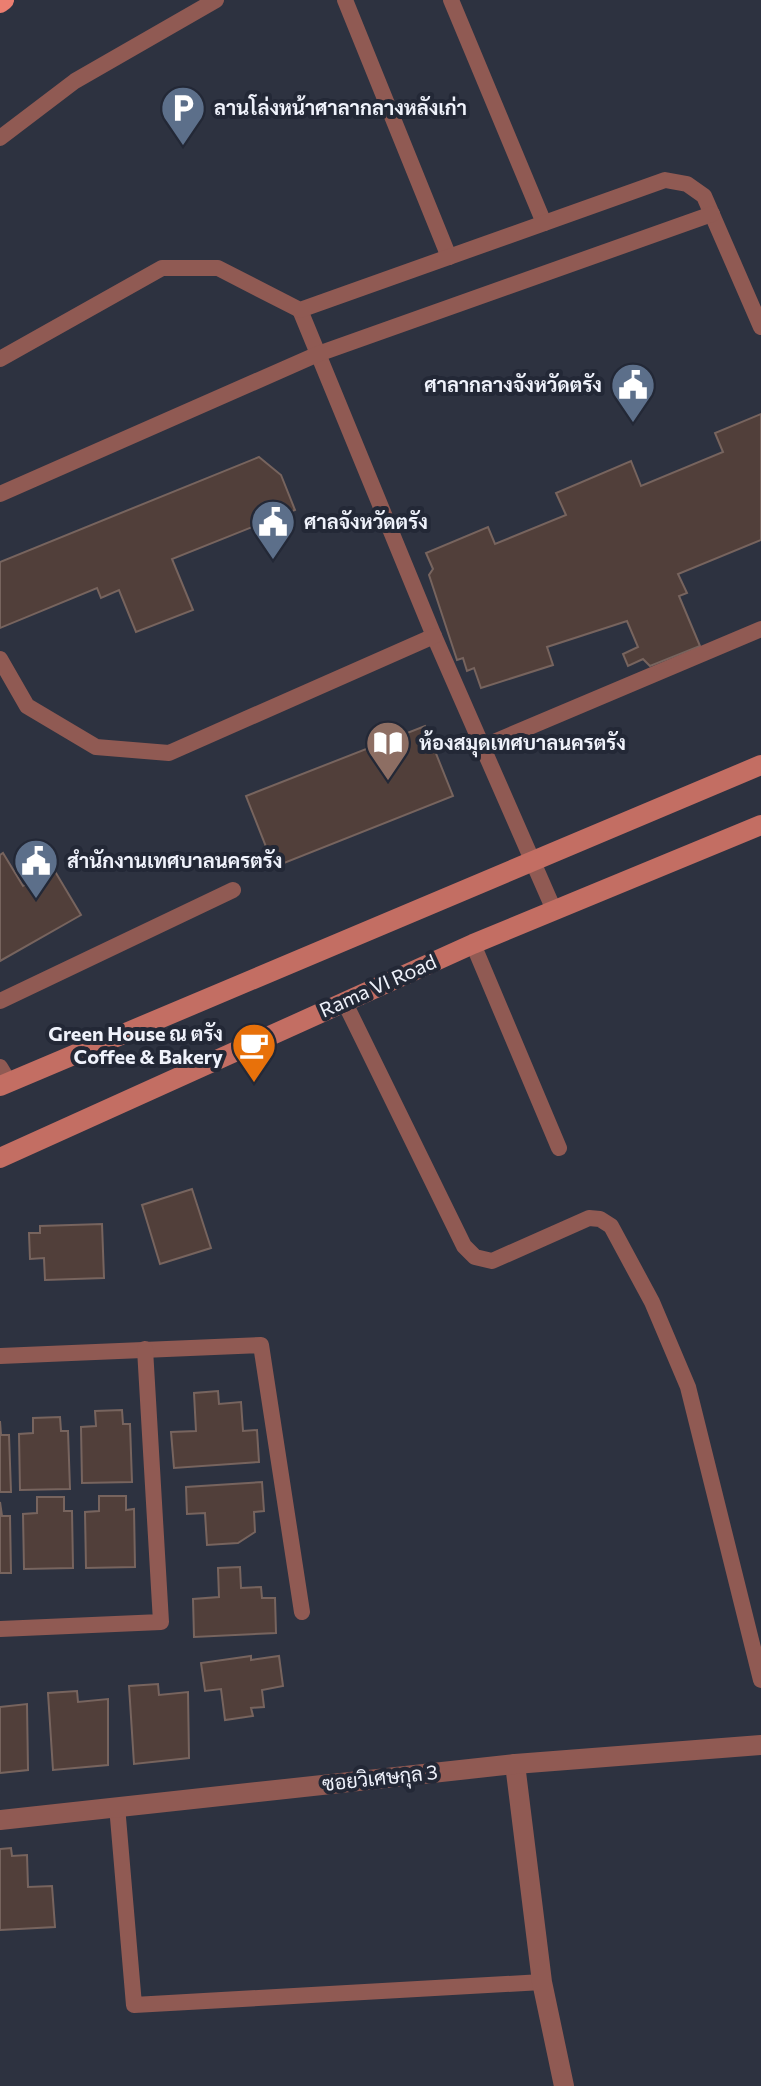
<svg xmlns="http://www.w3.org/2000/svg" width="761" height="2086" font-family="Commissioner,Sarabun,sans-serif">
<rect width="100%" height="100%" fill="#2d3240"/>
<g fill="#513f3a" stroke="#77645e" stroke-width="2">
<polygon points="761,414 761,540 678,574 687,593 679,596 700,646 650,666 643,659 628,666 623,654 638,647 627,621 547,647 553,665 481,688 474,668 467,671 463,658 457,660 429,575 433,569 426,553 488,527 495,544 566,515 556,493 631,461 641,486 723,452 715,433"/>
<polygon points="259,457 281,475 295,510 172,559 193,610 136,632 119,590 101,598 97,588 0,628 0,562"/>
<polygon points="425,726 453,796 274,867 246,796"/>
<polygon points="3,853 23,886 53,868 81,915 0,961 0,855"/>
<polygon points="192,1189 211,1248 160,1264 142,1205"/>
<polygon points="102,1224 104,1278 45,1280 44,1258 30,1259 29,1233 40,1233 40,1226"/>
<polygon points="218,1391 219,1404 241,1402 243,1431 257,1430 259,1462 174,1468 171,1432 196,1431 194,1393"/>
<polygon points="122,1410 123,1424 130,1424 132,1482 82,1483 81,1427 96,1426 95,1411"/>
<polygon points="60,1417 61,1431 68,1431 70,1489 20,1490 19,1434 33,1433 33,1418"/>
<polygon points="0,1421 1,1435 9,1435 11,1492 0,1492"/>
<polygon points="262,1482 264,1511 254,1512 255,1532 238,1543 207,1545 205,1513 187,1514 186,1487"/>
<polygon points="99,1496 126,1496 126,1510 134,1509 135,1567 86,1568 85,1512 99,1511"/>
<polygon points="37,1497 64,1497 64,1511 72,1511 73,1568 24,1569 23,1514 37,1513"/>
<polygon points="0,1502 2,1516 10,1516 11,1573 0,1573"/>
<polygon points="240,1567 241,1588 261,1587 262,1598 275,1598 276,1633 194,1637 193,1599 219,1597 218,1568"/>
<polygon points="251,1656 251,1660 279,1656 283,1686 262,1690 264,1707 251,1708 253,1716 225,1720 221,1689 205,1691 201,1663"/>
<polygon points="158,1684 159,1695 188,1692 189,1758 134,1764 129,1686"/>
<polygon points="77,1691 78,1702 108,1699 108,1765 53,1770 48,1693"/>
<polygon points="27,1704 28,1770 0,1773 0,1707"/>
<polygon points="11,1848 12,1856 27,1855 28,1887 52,1886 55,1927 0,1930 0,1849"/>
</g>
<g fill="none" stroke-linecap="round" stroke-linejoin="round">
<g stroke="#905a53" stroke-width="16">
<polyline points="345,0 449,257"/>
<polyline points="451,0 544,223"/>
<polyline points="0,138 75,81 216,0"/>
<polyline points="300,310 434,636 554,910"/>
<polyline points="0,359 162,268 218,268 300,310 665,180 687,184 704,196 761,327"/>
<polyline points="0,494 318,354 712,214"/>
<polyline points="0,659 27,706 96,747 169,753 434,636"/>
<polyline points="482,747 761,629"/>
<polyline points="473,944 559,1148"/>
<polyline points="0,1001 233,890"/>
<polyline points="344,1001 464,1246 475,1257 492,1261 589,1218 600,1219 611,1226 652,1302 688,1387 761,1680"/>
<polyline points="0,1067 9,1082"/>
<polyline points="0,1356 261,1345 302,1612"/>
<polyline points="0,1629 161,1622 145,1349"/>
<polyline points="117,1806 134,2005 542,1982"/>
</g>
<g stroke="#905a53" stroke-width="20">
<polyline points="515,1764 542,1982 564,2086"/>
<polyline points="0,1820 515,1764 761,1745"/>
</g>
<g stroke="#c36e63" stroke-width="20">
<polyline points="0,1086 761,765"/>
<polyline points="0,1158 473,944 761,825"/>
</g>
<polyline stroke="#eb7e70" stroke-width="20" points="0,3 4,0"/>
</g>
<defs>
<g id="parking-pin" transform="scale(2.3)"><path d="M0 17L-7.5 6A9.5 9.5 0 1 1 7.5 6Z" fill="#5c6f8a" stroke="#232836"/><path d="M-3.5-5.5H1a3.5 3.5 0 0 1 0 7H-1V5.5H-3.5ZM-1-3.4V-.6H.8a1.4 1.4 0 0 0 0-2.8Z" fill="#fff"/></g>
<g id="civic-pin" transform="scale(2.3)"><path d="M0 17L-7.5 6A9.5 9.5 0 1 1 7.5 6Z" fill="#5c6f8a" stroke="#232836"/><path d="M-.6-6.5H3V-4.5H.6V-3L4-1V1h2V6H-6V1h2V-1L-.6-3ZM-1.2 2.5V6h2.4V2.5Z" fill="#fff"/></g>
<g id="library-pin" transform="scale(2.3)"><path d="M0 17L-7.5 6A9.5 9.5 0 1 1 7.5 6Z" fill="#8d6e63" stroke="#232836"/><path d="M-6-4Q-3-5.5-.7-3.5V5Q-3 3-6 4ZM6-4Q3-5.5 .7-3.5V5Q3 3 6 4Z" fill="#fff"/></g>
<g id="cafe-pin" transform="scale(2.3)"><path d="M0 17L-7.5 6A9.5 9.5 0 1 1 7.5 6Z" fill="#e8710a" stroke="#232836"/><path d="M-5.5-4.5H6V0H3Q3 3.5 0 3.5H-2.5Q-5.5 3.5-5.5 0ZM3-3.2v2h1.7v-2ZM-6 4.5H4V6H-6Z" fill="#fff"/></g>
</defs>
<g fill-rule="evenodd">
<use href="#parking-pin" x="183" y="108"/>
<use href="#civic-pin" x="633" y="385"/>
<use href="#civic-pin" x="273" y="522"/>
<use href="#library-pin" x="388" y="743"/>
<use href="#civic-pin" x="36" y="861"/>
<use href="#cafe-pin" x="254" y="1045"/>
</g>
<g text-anchor="middle" stroke-width="8" stroke-linejoin="round" paint-order="stroke">
<g font-size="20" font-weight="bold" fill="#eff2fb" stroke="#232836" text-anchor="start">
<text x="214" y="115">ลานโล่งหน้าศาลากลางหลังเก่า</text>
<text x="602" y="392" text-anchor="end">ศาลากลางจังหวัดตรัง</text>
<text x="304" y="529">ศาลจังหวัดตรัง</text>
<text x="419" y="750">ห้องสมุดเทศบาลนครตรัง</text>
<text x="67" y="868">สำนักงานเทศบาลนครตรัง</text>
<text x="223" y="1041" text-anchor="end">Green House ณ ตรัง<tspan x="223" dy="23">Coffee &amp; Bakery</tspan></text>
</g>
<g font-size="20" fill="#eff2fb" stroke="#232836">
<text transform="translate(378 986) rotate(-24)" y="7">Rama VI Road</text>
<text transform="translate(380 1778) rotate(-6)" y="7">ซอยวิเศษกุล 3</text>
</g>
</g>
</svg>
